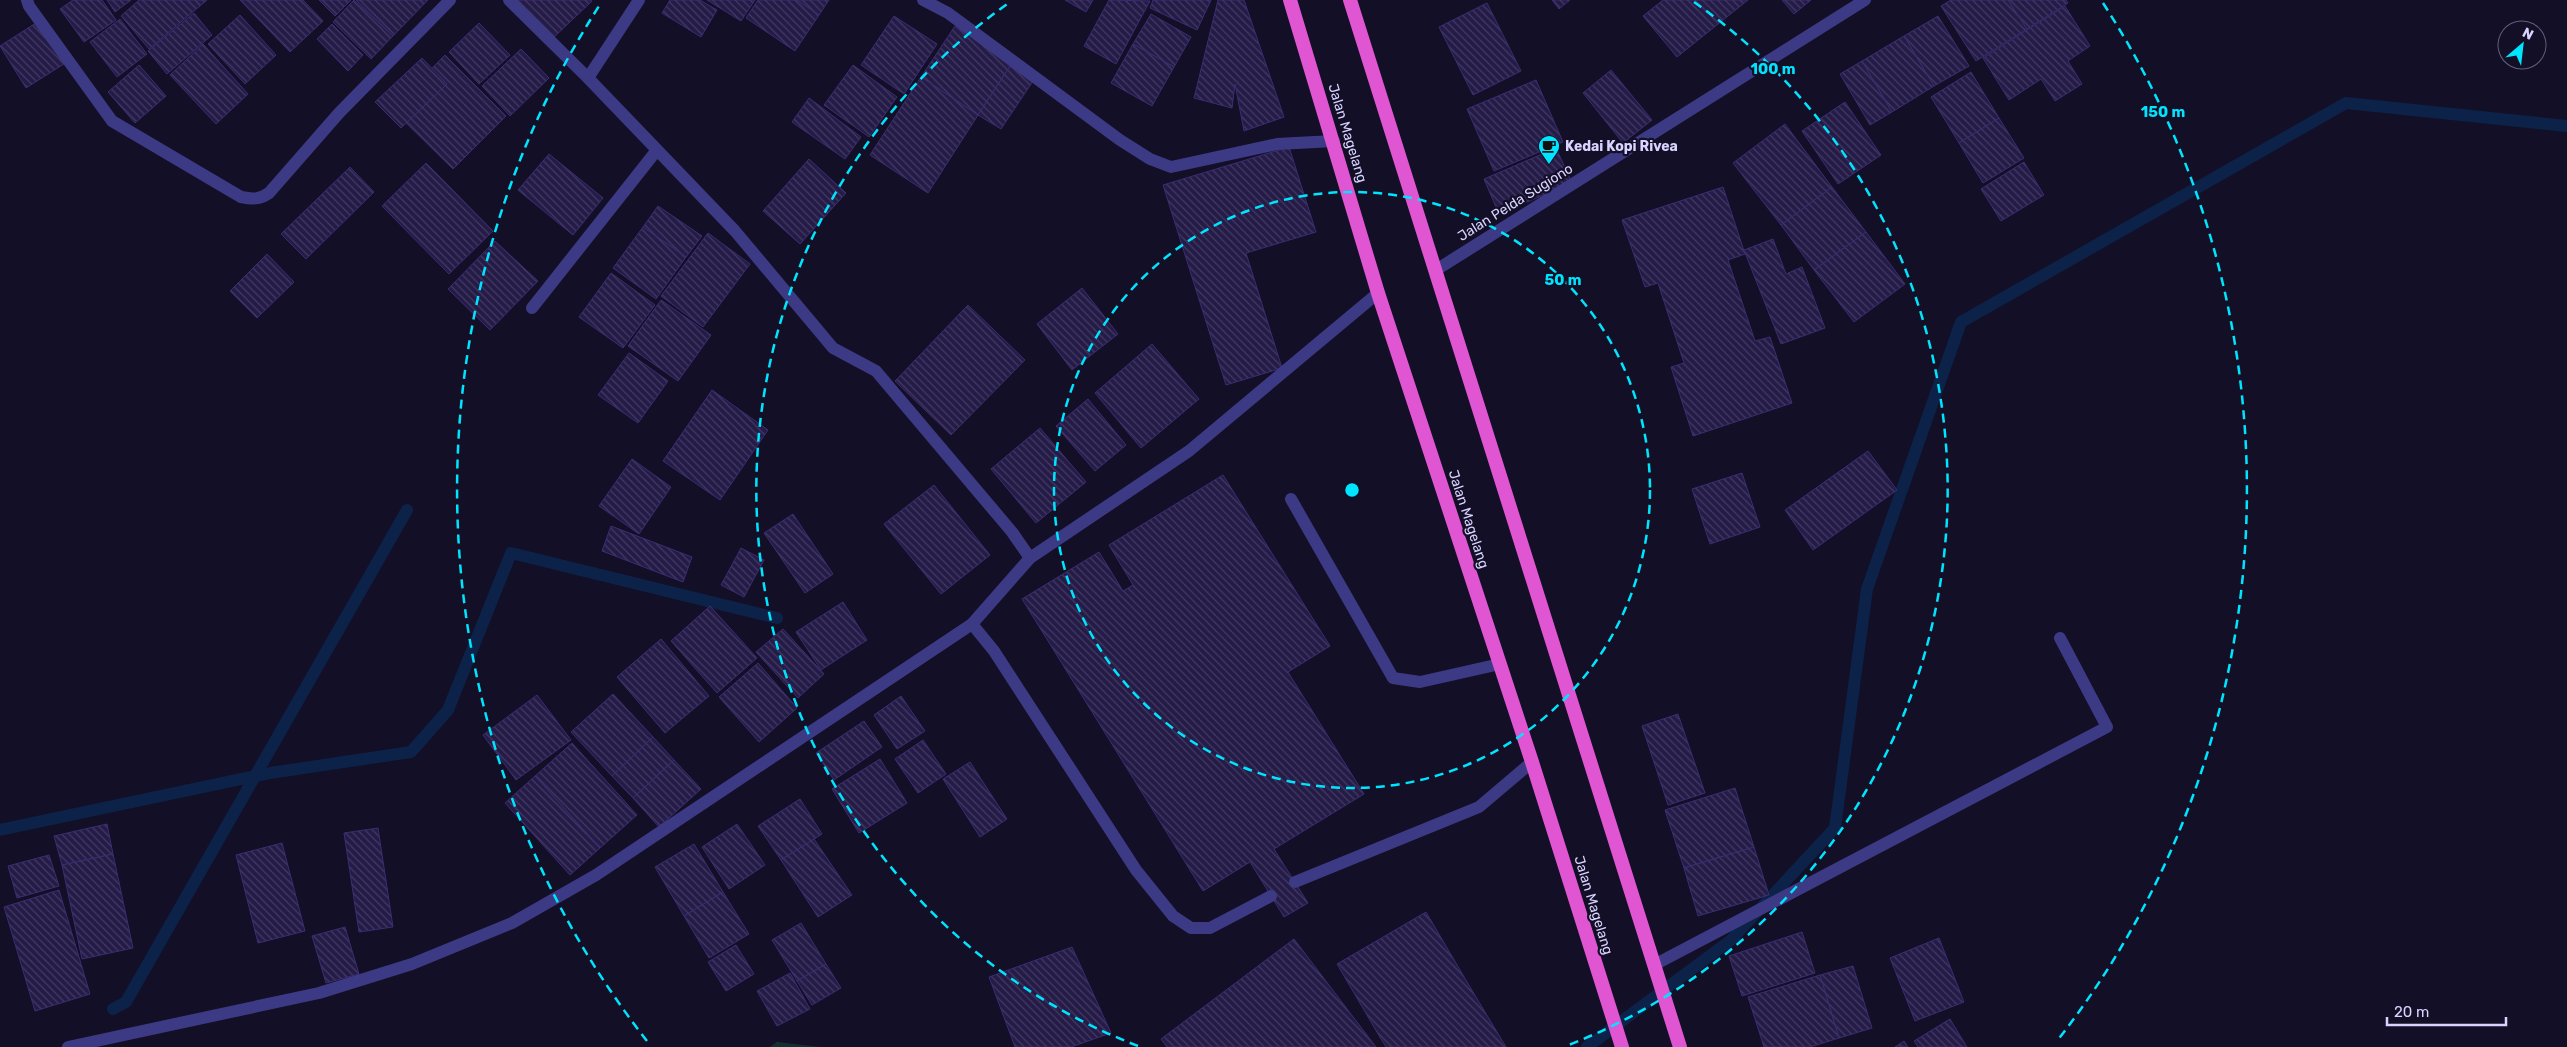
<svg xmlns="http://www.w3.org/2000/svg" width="2567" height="1047" font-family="Rubik,sans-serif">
<defs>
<pattern id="forest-crowns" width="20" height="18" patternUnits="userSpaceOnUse" patternTransform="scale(1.25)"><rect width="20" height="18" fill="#12302f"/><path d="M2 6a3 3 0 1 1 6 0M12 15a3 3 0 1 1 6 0" fill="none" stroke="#344d4e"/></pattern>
<pattern id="building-back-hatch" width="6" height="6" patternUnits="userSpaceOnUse" patternTransform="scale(1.25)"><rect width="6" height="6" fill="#241b47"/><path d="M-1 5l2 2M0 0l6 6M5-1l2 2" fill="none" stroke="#433b63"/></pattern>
</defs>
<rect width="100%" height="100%" fill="#130f26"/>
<polygon fill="url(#forest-crowns)" points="777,1042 820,1047 770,1047"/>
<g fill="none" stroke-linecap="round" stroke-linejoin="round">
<g stroke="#0c2248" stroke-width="12">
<polyline points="0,830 270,773 411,752 448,710 511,553 777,618"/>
<polyline points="113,1009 126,1002 407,510"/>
<polyline points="1587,1047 1731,940 1835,828 1867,589 1961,322 2346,103 2567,126"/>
</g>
</g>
<g fill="url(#building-back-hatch)" stroke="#3b2d73">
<polygon points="73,0 102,0 116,20 84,42 60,9"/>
<polygon points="107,0 131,0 115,12"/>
<polygon points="139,0 207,0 149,49 121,16"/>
<polygon points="240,0 303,0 323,21 290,52"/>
<polygon points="319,0 351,0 335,16"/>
<polygon points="354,0 393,36 371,59 333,22"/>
<polygon points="356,0 428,0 393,36"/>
<polygon points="515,0 590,0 592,1 552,39"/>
<polygon points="670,0 700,0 717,10 701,37 662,13"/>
<polygon points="707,0 755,0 741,21"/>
<polygon points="758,0 797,0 819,15 795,51 746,18"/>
<polygon points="797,0 829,0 819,15"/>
<polygon points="1065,0 1093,0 1086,12"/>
<polygon points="1109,0 1150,1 1116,64 1084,46"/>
<polygon points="1153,0 1211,0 1197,30 1150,8"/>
<polygon points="1218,0 1244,0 1284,117 1244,131 1235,84 1232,108 1194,98"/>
<polygon points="1552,0 1570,0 1559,9"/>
<polygon points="1663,0 1748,0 1677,57 1643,16"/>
<polygon points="1782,0 1811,0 1794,14"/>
<polygon points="1951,0 2008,0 2027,29 1976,61 1941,6"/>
<polygon points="2008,0 2066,0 2068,3 2027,29"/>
<polygon points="1487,3 1521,71 1473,95 1439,27"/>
<polygon points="2065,6 2090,46 2068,61 2082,84 2055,101 2041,79 2009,100 1983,58"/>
<polygon points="194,13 212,35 167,74 148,51"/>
<polygon points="1151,14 1191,37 1174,67 1133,44"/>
<polygon points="240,15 276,55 245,84 208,44"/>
<polygon points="894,16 937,44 904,94 861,65"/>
<polygon points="1938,16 1969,66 1934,86 1904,36"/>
<polygon points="120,19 147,54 117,77 90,42"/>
<polygon points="39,21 67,62 26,88 0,46"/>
<polygon points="479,23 510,55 479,84 449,52"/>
<polygon points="332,24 363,55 348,71 317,39"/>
<polygon points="955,26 1012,63 978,115 921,77"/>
<polygon points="1904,36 1934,86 1892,112 1862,61"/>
<polygon points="203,44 248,94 216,124 170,75"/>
<polygon points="1133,44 1174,67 1152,106 1111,83"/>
<polygon points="521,49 549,78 510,116 482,86"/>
<polygon points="445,55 506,116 453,169 392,109"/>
<polygon points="422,58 447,84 401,128 375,102"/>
<polygon points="1862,61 1892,112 1870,125 1840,74"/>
<polygon points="1012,63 1035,78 1001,129 978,115"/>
<polygon points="139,65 166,96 135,123 108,92"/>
<polygon points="853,65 897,97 869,137 824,105"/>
<polygon points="1611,70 1652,120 1623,143 1583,93"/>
<polygon points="1971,72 1999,118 1959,143 1931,97"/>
<polygon points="921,77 978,115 928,193 870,155"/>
<polygon points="1536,80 1563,142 1494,171 1467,109"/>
<polygon points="809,98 861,137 845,159 792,122"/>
<polygon points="1845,102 1881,155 1838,184 1802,131"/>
<polygon points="1999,118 2024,158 1983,183 1959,143"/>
<polygon points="1785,124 1832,187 1781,225 1733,163"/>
<polygon points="1289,147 1316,232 1246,253 1282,368 1226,385 1163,185"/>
<polygon points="1556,148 1572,183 1499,214 1484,179"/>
<polygon points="549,154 603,198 573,235 518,190"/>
<polygon points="809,159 846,193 800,244 763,211"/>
<polygon points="2024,162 2044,195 2001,221 1981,189"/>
<polygon points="426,163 493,231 449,274 382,206"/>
<polygon points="350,167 374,192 306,259 281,234"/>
<polygon points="1723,187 1745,254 1728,260 1755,341 1770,337 1792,403 1693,436 1671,367 1684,363 1658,283 1645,287 1622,220"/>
<polygon points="1832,187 1866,232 1814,270 1781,225"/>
<polygon points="658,206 702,236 686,257 643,227"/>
<polygon points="643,227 686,257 656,299 613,268"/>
<polygon points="1866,232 1905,284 1854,322 1814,270"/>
<polygon points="708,233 750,264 703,327 661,296"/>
<polygon points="1773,239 1786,274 1802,267 1825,328 1781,344 1744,250"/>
<polygon points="495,241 538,281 490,330 448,289"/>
<polygon points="267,254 294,282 257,318 230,291"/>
<polygon points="611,273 655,305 623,348 579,317"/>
<polygon points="1082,288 1118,334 1072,370 1037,324"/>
<polygon points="661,300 711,335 678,381 628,346"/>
<polygon points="968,305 1025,360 951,435 895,381"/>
<polygon points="1152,344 1199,399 1141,448 1095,393"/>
<polygon points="629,353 668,381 638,423 598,395"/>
<polygon points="712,390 768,430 720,500 663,461"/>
<polygon points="1088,399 1126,445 1095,471 1056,426"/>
<polygon points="1040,428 1086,482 1036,523 991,469"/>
<polygon points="1868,451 1897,490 1813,550 1785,510"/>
<polygon points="632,459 671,487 639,534 599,506"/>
<polygon points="1742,473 1760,527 1710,544 1692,489"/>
<polygon points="1223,475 1330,646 1288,672 1364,794 1274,849 1308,903 1284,917 1250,862 1203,891 1022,599 1099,552 1123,591 1133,585 1109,545"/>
<polygon points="934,485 990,555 941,594 884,524"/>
<polygon points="793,514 833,574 805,593 764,533"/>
<polygon points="611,526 692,557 683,582 602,551"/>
<polygon points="741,548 764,560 744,597 721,585"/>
<polygon points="843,602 867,640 821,670 796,632"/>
<polygon points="710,606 757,658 717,693 671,641"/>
<polygon points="783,629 824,674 798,698 756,652"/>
<polygon points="661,639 709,696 665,733 617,677"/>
<polygon points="758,663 797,708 759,742 719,697"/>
<polygon points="613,694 653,737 612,776 571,732"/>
<polygon points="537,695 571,740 516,780 483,735"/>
<polygon points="901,696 925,731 897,749 874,715"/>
<polygon points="1678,714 1705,793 1668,805 1642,726"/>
<polygon points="864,721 882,747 834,780 816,753"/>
<polygon points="653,737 674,760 633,798 612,776"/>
<polygon points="923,740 946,774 918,793 895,759"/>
<polygon points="572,743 637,815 600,848 535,776"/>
<polygon points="880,759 907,803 859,833 832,789"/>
<polygon points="674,760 701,789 659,827 633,798"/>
<polygon points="970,762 1007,819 980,837 943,779"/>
<polygon points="535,776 600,848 570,875 505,803"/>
<polygon points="1735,788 1754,847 1684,868 1665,810"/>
<polygon points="800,799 822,834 781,860 758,826"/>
<polygon points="107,824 113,854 62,865 54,836"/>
<polygon points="737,824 765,865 729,889 702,847"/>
<polygon points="378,828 393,927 359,932 344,833"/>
<polygon points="814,839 852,895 818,917 781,860"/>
<polygon points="282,843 305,931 258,943 236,855"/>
<polygon points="694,844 723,892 684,916 655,867"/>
<polygon points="1754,847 1769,895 1698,916 1684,868"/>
<polygon points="113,854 133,948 82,959 62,865"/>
<polygon points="49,855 59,886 17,898 8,866"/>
<polygon points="59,890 90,994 35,1011 4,907"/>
<polygon points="723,892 749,934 709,958 684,916"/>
<polygon points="1426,912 1470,987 1506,1047 1386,1047 1381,1039 1337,964"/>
<polygon points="801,923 826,964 797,981 772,940"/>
<polygon points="345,927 359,974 326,983 312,936"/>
<polygon points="1802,932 1815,973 1742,996 1729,956"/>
<polygon points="1939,938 1964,1002 1915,1021 1890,958"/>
<polygon points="1294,939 1376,1047 1167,1047 1161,1039"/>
<polygon points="736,945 754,974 726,991 708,962"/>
<polygon points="1072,947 1111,1033 1071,1047 1015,1047 989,977"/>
<polygon points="826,964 841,988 812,1005 797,981"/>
<polygon points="1853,966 1872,1028 1839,1038 1820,975"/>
<polygon points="790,973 810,1009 777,1026 757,991"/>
<polygon points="1820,975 1839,1038 1810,1047 1764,1047 1748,997"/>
<polygon points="1950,1019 1967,1047 1918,1047 1914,1041"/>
<polygon points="1904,1041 1908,1047 1895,1047"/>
</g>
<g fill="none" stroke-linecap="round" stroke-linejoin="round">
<g stroke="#3d3a85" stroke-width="12">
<polyline points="532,308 657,150"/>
<polyline points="1291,499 1393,678 1420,682 1500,664"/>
<polyline points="972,624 994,651 1136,870 1173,916 1191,928 1210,928 1271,896"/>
<polyline points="1295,882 1479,807 1532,762"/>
<polyline points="1654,965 2107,727 2060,638"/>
</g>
<g stroke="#3d3a85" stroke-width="12">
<path d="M27 0 29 6 112 121 241 197C252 199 259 200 269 193L339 113 450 0"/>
<polyline points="509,0 588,78 735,231 833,348 876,371 1012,532 1030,558"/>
<polyline points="923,0 948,13 1120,140 1150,159 1171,167 1277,144 1334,141"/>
<polyline points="588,78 639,0"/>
<polyline points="1436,270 1865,0"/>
<polyline points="68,1047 319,993 412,964 512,923 596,875 972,624 1030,558 1189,451 1378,293"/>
</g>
<g stroke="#e055d1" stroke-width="14">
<polyline points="1290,0 1378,293 1532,762 1622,1047"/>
<polyline points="1350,0 1680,1047"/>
</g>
</g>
<g fill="none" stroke="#00e5ff" stroke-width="2.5" stroke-dasharray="9 6">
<circle cx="1352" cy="490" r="298"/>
<path d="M1138 1046A596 596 0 0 1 1010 2M1694 2A596 596 0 0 1 1566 1046"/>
<path d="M647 1041A895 895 0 0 1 601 3M2103 3A895 895 0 0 1 2057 1041"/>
</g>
<defs>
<g id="cafe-pin" transform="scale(1.125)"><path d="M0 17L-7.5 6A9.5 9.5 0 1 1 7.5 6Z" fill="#00e5ff" stroke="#130f26"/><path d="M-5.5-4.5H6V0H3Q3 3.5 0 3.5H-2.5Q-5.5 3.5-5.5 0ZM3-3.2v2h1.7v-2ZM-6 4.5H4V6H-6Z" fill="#111"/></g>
</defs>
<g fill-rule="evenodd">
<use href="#cafe-pin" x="1549" y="146"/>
</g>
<g text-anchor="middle" stroke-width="4.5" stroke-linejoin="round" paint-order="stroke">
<g font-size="14" fill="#d9d4ff" stroke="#130f26">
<text transform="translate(1348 133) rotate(73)" y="5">Jalan Magelang</text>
<text transform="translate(1515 202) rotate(-32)" y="5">Jalan Pelda Sugiono</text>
<text transform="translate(1469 519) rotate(72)" y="5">Jalan Magelang</text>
<text transform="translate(1594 905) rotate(73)" y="5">Jalan Magelang</text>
</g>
<g font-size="14" font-weight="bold" fill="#d9d4ff" stroke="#130f26" text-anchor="start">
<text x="1565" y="151">Kedai Kopi Rivea</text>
</g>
</g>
<circle cx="1352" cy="490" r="8" fill="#00e5ff" stroke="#130f26" stroke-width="2.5"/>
<g font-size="15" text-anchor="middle" font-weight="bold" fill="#00e5ff" stroke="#130f26" stroke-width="4.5" stroke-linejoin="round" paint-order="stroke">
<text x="1773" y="74">100 m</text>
<text x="2163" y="117">150 m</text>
<text x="1563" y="285">50 m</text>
</g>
<g transform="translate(2522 45) rotate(28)"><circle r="24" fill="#130f26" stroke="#625e7d"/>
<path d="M0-4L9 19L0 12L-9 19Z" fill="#00e5ff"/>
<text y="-8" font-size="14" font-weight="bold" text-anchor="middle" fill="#d9d4ff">N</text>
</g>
<path d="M2387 1017v8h119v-8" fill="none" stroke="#d9d4ff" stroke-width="2.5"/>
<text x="2394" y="1017" font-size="15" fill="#d9d4ff" stroke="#130f26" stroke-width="4" paint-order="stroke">20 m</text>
</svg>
